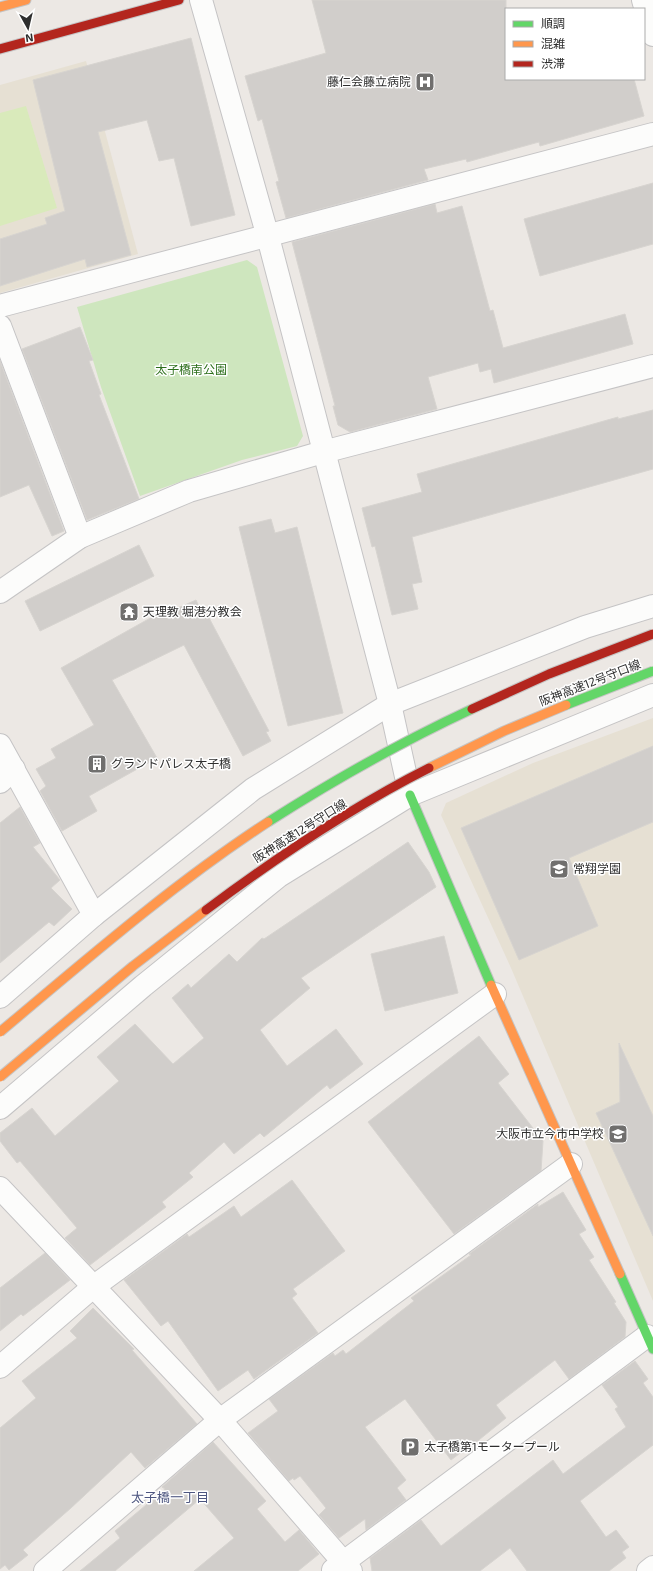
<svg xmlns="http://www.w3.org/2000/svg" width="653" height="1571" font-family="'Exo 2','Noto Sans JP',sans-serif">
<rect width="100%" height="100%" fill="#ece8e4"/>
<g fill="#e6e0d3">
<polygon points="86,61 138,254 0,293 0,85"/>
<polygon points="653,718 653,1301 511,968 441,815 446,803 533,763"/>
</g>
<polygon fill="#cee6be" points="247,260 257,267 303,436 297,446 242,460 140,496 101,387 77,307"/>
<polygon fill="#d9eabb" points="26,106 57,208 0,226 0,113"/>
<g fill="#d1cecb" stroke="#d7d4d0">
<polygon points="312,0 506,0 506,79 634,79 644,116 540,146 539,142 467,162 466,159 424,169 428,180 286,218 276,182 279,181 262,119 258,121 245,76 326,53"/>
<polygon points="191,38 235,215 191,226 174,158 159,161 147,120 98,132 131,255 87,267 85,259 0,286 0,239 47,224 45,218 65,211 33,80"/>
<polygon points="653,183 653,244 540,276 524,219"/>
<polygon points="435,204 437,213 462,206 490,311 493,310 503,348 625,314 633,344 494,383 491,369 480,372 478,363 428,377 437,409 350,432 338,425 333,406 335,406 292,242"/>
<polygon points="80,327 93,360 89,361 101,394 99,395 139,499 87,520 22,349"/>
<polygon points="0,361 64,531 52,536 29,485 0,497"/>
<polygon points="653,410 653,469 412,537 422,582 412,584 418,609 392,615 375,546 372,547 362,508 422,492 417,474 618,417 618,419"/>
<polygon points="271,519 275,533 297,527 343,713 288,726 239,527"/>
<polygon points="139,545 154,576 40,631 25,601"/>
<polygon points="196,600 203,615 207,614 269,731 266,732 271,741 243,756 184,645 112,680 157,758 89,796 97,811 62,831 40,791 46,786 36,769 56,758 51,749 94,725 61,668 170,607 171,611"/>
<polygon points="653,746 653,822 569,858 598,926 519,960 461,828"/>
<polygon points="20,807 40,843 33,847 60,880 51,888 72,909 54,926 49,922 0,963 0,823"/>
<polygon points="408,842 429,872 436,887 301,978 310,988 260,1030 287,1066 336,1029 363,1064 330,1089 327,1085 264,1137 260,1133 234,1154 224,1142 189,1173 193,1177 162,1202 166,1207 90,1265 65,1238 77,1228 20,1161 17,1163 0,1141 0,1133 32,1108 55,1136 119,1081 97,1057 135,1024 173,1064 204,1038 172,998 188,984 191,988 229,954 237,962 262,938 264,939"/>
<polygon points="444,936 458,993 385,1011 371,954"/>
<polygon points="479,1036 509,1074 498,1083 543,1141 541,1171 454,1234 368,1122"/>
<polygon points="619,1043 653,1116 653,1236 596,1113 620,1102"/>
<polygon points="292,1180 345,1251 293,1289 297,1294 292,1298 318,1333 254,1379 248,1370 218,1391 168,1321 161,1326 124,1280 187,1234 189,1237 234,1206 241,1217"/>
<polygon points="563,1192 586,1230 579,1234 594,1257 589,1260 616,1302 614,1303 626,1322 625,1337 569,1379 555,1360 496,1405 506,1418 469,1448 468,1447 451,1460 405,1399 365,1427 406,1480 397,1488 406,1500 366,1530 365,1519 339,1538 319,1515 326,1508 300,1476 294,1480 293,1478 289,1481 248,1433 278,1411 269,1399 333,1353 335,1356 343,1350 346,1354 414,1301 411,1298 471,1255 469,1254 538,1204 538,1207"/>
<polygon points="45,1253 70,1280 23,1316 21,1314 0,1331 0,1288"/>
<polygon points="93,1308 134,1349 132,1350 197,1424 145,1468 131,1452 71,1508 23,1550 28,1555 9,1570 5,1565 0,1569 0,1428 36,1398 22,1381 77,1338 70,1331"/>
<polygon points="635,1361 648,1379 643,1383 653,1397 653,1445 580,1501 606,1537 616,1530 629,1547 622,1552 626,1558 609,1571 527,1571 510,1548 480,1571 372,1571 370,1558 421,1520 441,1546 553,1460 563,1474 626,1427 615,1409 618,1407 602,1385"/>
<polygon points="213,1442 266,1501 257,1509 285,1542 299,1530 319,1554 298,1571 194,1571 234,1538 200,1499 115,1571 80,1571 120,1538 115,1531 165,1489 162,1487"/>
</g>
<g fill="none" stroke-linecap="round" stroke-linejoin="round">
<g stroke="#c5c4c5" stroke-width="24">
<g id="street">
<polyline points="201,0 268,237 390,704 410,795"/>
<polyline points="643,0 653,35"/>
<polyline points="0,306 653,134"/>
<polyline points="0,326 80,537"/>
<polyline points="0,592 80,537 189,491 323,452 653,366"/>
<polyline points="0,745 94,915"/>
<polyline points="0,782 14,769"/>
<polyline points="0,997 94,915 253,789 390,704 585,627 653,606"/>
<polyline points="0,1108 143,986 279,876 410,795 653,695"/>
<polyline points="0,1188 220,1420 351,1571"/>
<polyline points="0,1367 93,1287 495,994"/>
<polyline points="333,1570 647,1336"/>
<polyline points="45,1571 220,1420 571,1164"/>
<polyline points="648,1571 653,1567"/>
</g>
</g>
<g stroke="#c5c4c5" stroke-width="11">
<g id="fast">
<polyline points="410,795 491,985"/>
<polyline points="620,1274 653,1349"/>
</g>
</g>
<g stroke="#c5c4c5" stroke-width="11">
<g id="slow">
<polyline points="0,7 26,0"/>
<polyline points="491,985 620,1274"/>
</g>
</g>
<g stroke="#c5c4c5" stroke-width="11">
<polyline id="jam" points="0,49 179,0"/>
</g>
<use href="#street" stroke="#fcfcfb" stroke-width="22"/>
<use href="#fast" stroke="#63d668" stroke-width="9"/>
<use href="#slow" stroke="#ff974d" stroke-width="9"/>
<use href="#jam" stroke="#b3261e" stroke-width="9"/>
<g stroke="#c6c5c4" stroke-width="11" stroke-linecap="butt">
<g id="fast-bridge">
<polyline points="566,705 653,671"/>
<path d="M268 822C334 780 401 742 472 709"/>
</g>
</g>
<g stroke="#c6c5c4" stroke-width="11" stroke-linecap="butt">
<g id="slow-bridge">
<polyline points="429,768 504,731 566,705"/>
<path d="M0 1032C87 959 173 884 268 822"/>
<polyline points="0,1077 133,966 206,910"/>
</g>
</g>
<g stroke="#c6c5c4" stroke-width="11" stroke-linecap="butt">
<g id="jam-bridge">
<polyline points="472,709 549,674 653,634"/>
<path d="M206 910C277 857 350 808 429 768"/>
</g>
</g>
<use href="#fast-bridge" stroke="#63d668" stroke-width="9"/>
<use href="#slow-bridge" stroke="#ff974d" stroke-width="9"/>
<use href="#jam-bridge" stroke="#b3261e" stroke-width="9"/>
</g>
<defs>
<g id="hospital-square" transform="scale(1)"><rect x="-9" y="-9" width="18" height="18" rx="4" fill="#706f6e" stroke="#fff"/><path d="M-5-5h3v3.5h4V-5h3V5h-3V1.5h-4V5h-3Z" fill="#fff"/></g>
<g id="temple-square" transform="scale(1)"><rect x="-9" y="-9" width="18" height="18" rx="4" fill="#706f6e" stroke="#fff"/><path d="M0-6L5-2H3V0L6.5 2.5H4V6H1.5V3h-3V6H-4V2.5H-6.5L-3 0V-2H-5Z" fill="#fff"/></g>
<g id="building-square" transform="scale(1)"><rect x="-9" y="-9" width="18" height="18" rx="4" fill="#706f6e" stroke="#fff"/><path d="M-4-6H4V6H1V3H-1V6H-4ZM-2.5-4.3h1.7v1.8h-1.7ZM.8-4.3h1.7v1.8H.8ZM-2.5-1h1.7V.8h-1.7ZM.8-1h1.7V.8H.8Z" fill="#fff"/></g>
<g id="school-square" transform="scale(1)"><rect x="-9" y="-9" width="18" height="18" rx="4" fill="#706f6e" stroke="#fff"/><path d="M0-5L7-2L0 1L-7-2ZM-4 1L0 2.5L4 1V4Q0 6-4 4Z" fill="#fff"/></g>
<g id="parking-square" transform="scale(1)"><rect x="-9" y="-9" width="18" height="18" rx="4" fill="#706f6e" stroke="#fff"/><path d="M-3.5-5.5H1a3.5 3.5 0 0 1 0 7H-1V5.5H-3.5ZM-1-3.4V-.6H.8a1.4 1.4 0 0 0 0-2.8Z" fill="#fff"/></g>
</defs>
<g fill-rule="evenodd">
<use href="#hospital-square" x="425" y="82"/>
<use href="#temple-square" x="129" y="612"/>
<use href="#building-square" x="97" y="764"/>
<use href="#school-square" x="559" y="869"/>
<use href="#school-square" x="618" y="1134"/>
<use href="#parking-square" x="410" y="1447"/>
</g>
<g text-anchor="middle" stroke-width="3" stroke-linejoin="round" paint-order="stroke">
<g font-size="12" fill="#2e2e2e" stroke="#fff" text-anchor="start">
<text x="411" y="86" text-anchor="end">藤仁会藤立病院</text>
<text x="143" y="616">天理教 堀港分教会</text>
<text x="111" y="768">グランドパレス太子橋</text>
<text x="573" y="873">常翔学園</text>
<text x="604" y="1138" text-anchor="end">大阪市立今市中学校</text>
<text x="424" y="1451">太子橋第1モータープール</text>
</g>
<g font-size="12" fill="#2c6e1b" stroke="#fff">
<text x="191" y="374">太子橋南公園</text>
</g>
<g font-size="12" fill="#2e2e2e" stroke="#fff">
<text transform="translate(590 683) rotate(-21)" y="4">阪神高速12号守口線</text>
<text transform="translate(300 831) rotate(-32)" y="4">阪神高速12号守口線</text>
</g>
<g font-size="13" fill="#4d5680" stroke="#fff">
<text x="170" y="1502">太子橋一丁目</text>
</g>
</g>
<rect x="505" y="8" width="140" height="72" fill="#ffffff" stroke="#ababab"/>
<rect x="513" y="21" width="20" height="6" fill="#63d668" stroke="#ababab"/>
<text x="541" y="28" font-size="12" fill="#2e2e2e">順調</text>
<rect x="513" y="41" width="20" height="6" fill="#ff974d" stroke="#ababab"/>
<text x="541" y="48" font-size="12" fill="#2e2e2e">混雑</text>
<rect x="513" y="61" width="20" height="6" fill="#b3261e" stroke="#ababab"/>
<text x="541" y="68" font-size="12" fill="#2e2e2e">渋滞</text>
<g transform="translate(28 28) rotate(172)" stroke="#ffffff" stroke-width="3" paint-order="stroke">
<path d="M0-3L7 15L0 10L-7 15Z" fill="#2e2e2e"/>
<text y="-6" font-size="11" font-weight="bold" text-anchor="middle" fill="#2e2e2e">N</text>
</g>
</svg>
